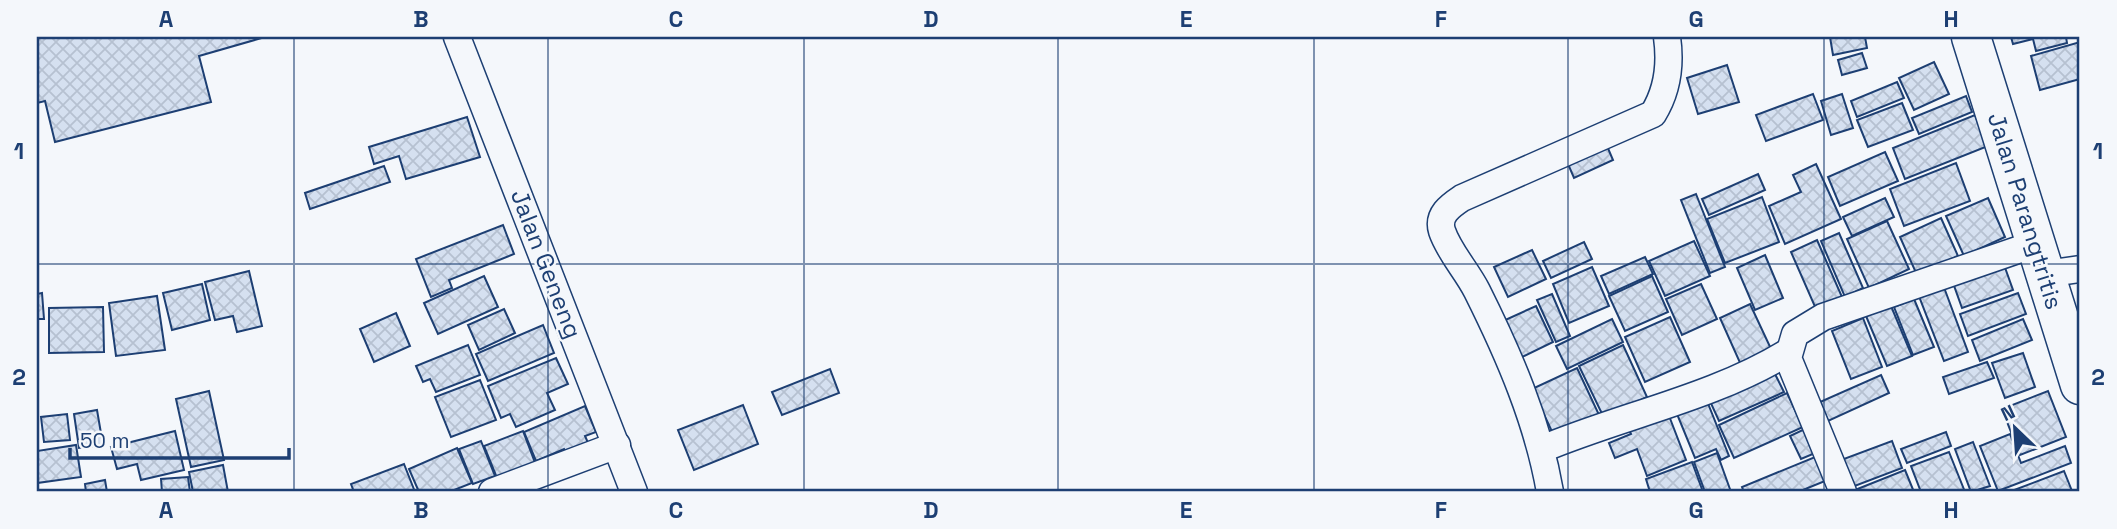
<svg xmlns="http://www.w3.org/2000/svg" width="2117" height="529" font-family="'Space Grotesk',sans-serif">
<defs>
<pattern id="building-cross-hatch" width="8" height="8" patternUnits="userSpaceOnUse" patternTransform="scale(1.75)"><rect width="8" height="8" fill="#d5e0f0"/><path d="M0 0l8 8M0 8l8-8" fill="none" stroke="#b6c1d1"/></pattern>
</defs>
<rect width="100%" height="100%" fill="#f4f7fb"/>
<g fill="url(#building-cross-hatch)" stroke="#1d3f73" stroke-width="2">
<polygon points="37,37 265,37 199,56 211,102 55,142 45,101 37,103"/>
<polygon points="1830,37 1865,37 1867,48 1833,55"/>
<polygon points="2011,37 2066,37 2067,43 2036,51 2033,39 2013,44"/>
<polygon points="2080,42 2080,79 2040,90 2031,56"/>
<polygon points="1862,53 1867,68 1842,75 1838,60"/>
<polygon points="1934,62 1949,94 1914,110 1899,78"/>
<polygon points="1727,65 1739,102 1698,114 1687,78"/>
<polygon points="1897,82 1904,98 1857,117 1851,101"/>
<polygon points="1813,94 1823,120 1766,141 1756,115"/>
<polygon points="1842,94 1853,128 1831,135 1821,101"/>
<polygon points="1966,96 1972,112 1919,134 1912,118"/>
<polygon points="1902,103 1913,130 1868,147 1857,120"/>
<polygon points="1975,115 1988,146 1905,179 1893,148"/>
<polygon points="467,117 480,157 406,179 399,156 374,164 369,147"/>
<polygon points="1607,146 1613,160 1574,178 1568,164"/>
<polygon points="1885,152 1898,181 1840,206 1828,177"/>
<polygon points="1956,163 1970,201 1904,226 1890,189"/>
<polygon points="1816,164 1841,219 1785,244 1769,206 1801,192 1793,175"/>
<polygon points="384,166 390,182 310,209 305,193"/>
<polygon points="1758,174 1765,190 1709,215 1702,199"/>
<polygon points="1696,194 1725,267 1710,273 1681,200"/>
<polygon points="1762,197 1779,242 1725,263 1707,219"/>
<polygon points="1885,198 1894,217 1852,236 1843,217"/>
<polygon points="1988,198 2005,237 1964,256 1946,216"/>
<polygon points="1941,218 1958,256 1917,275 1900,237"/>
<polygon points="1887,221 1909,269 1869,288 1847,239"/>
<polygon points="503,225 514,254 449,280 452,288 431,297 416,259"/>
<polygon points="1839,233 1863,288 1845,297 1821,241"/>
<polygon points="1817,240 1842,297 1816,309 1791,252"/>
<polygon points="1694,241 1710,276 1665,296 1649,261"/>
<polygon points="1584,242 1592,259 1551,278 1543,261"/>
<polygon points="1532,250 1546,279 1508,297 1494,267"/>
<polygon points="1765,255 1783,298 1755,310 1737,268"/>
<polygon points="1645,257 1653,274 1609,294 1601,276"/>
<polygon points="2003,262 2013,290 1962,308 1952,280"/>
<polygon points="1592,267 1609,306 1569,323 1553,284"/>
<polygon points="249,271 262,326 237,332 233,316 215,320 205,282"/>
<polygon points="484,276 498,307 438,334 424,303"/>
<polygon points="1652,276 1668,312 1625,331 1609,296"/>
<polygon points="1942,282 1968,352 1944,361 1917,291"/>
<polygon points="202,284 210,320 172,330 163,293"/>
<polygon points="1701,284 1717,319 1682,335 1666,299"/>
<polygon points="42,293 44,319 37,319 37,294"/>
<polygon points="2018,293 2026,314 1968,336 1960,314"/>
<polygon points="1552,294 1570,336 1556,342 1537,300"/>
<polygon points="157,296 165,350 116,356 109,303"/>
<polygon points="1914,299 1934,347 1913,355 1894,307"/>
<polygon points="1750,304 1772,351 1741,365 1720,318"/>
<polygon points="1536,306 1553,342 1520,358 1503,321"/>
<polygon points="1891,306 1912,356 1887,366 1866,316"/>
<polygon points="103,307 104,352 49,353 49,308"/>
<polygon points="504,309 515,333 479,350 468,325"/>
<polygon points="396,313 410,346 374,362 360,329"/>
<polygon points="1670,317 1690,362 1645,382 1625,337"/>
<polygon points="1863,318 1882,367 1851,379 1832,331"/>
<polygon points="1612,319 1623,342 1567,369 1556,346"/>
<polygon points="2023,319 2032,340 1980,361 1972,340"/>
<polygon points="543,325 554,353 488,381 476,354"/>
<polygon points="468,345 480,375 436,392 430,379 423,382 416,366"/>
<polygon points="1623,345 1647,397 1604,418 1579,366"/>
<polygon points="2023,353 2035,387 2005,398 1992,363"/>
<polygon points="556,358 568,384 547,393 555,410 516,427 510,414 501,418 488,386"/>
<polygon points="1987,362 1994,378 1949,394 1943,377"/>
<polygon points="1577,368 1600,417 1555,438 1532,389"/>
<polygon points="830,369 839,393 782,415 772,392"/>
<polygon points="1773,370 1784,392 1719,421 1709,399"/>
<polygon points="1881,375 1889,393 1828,421 1820,402"/>
<polygon points="480,380 496,420 451,437 435,397"/>
<polygon points="209,391 224,460 191,467 176,399"/>
<polygon points="2048,391 2066,437 2020,455 2002,409"/>
<polygon points="1787,393 1803,427 1734,458 1719,425"/>
<polygon points="1707,401 1729,456 1721,460 1716,449 1695,458 1677,414"/>
<polygon points="743,405 758,444 694,470 678,430"/>
<polygon points="585,406 596,432 585,436 589,445 566,454 564,449 536,461 524,432"/>
<polygon points="1666,408 1686,460 1647,476 1637,449 1615,458 1609,443 1631,434 1626,423"/>
<polygon points="97,410 103,445 79,448 74,414"/>
<polygon points="67,414 70,440 44,442 41,417"/>
<polygon points="1809,427 1820,451 1801,459 1790,436"/>
<polygon points="175,431 184,470 141,480 137,464 117,469 111,447"/>
<polygon points="523,431 537,468 499,483 484,446"/>
<polygon points="1946,432 1951,446 1907,463 1901,449"/>
<polygon points="2010,434 2021,463 2065,446 2071,463 1998,491 1980,446"/>
<polygon points="481,441 495,476 473,484 459,449"/>
<polygon points="1892,441 1902,468 1852,487 1841,460"/>
<polygon points="1973,442 1990,486 1971,492 1955,449"/>
<polygon points="76,445 81,477 37,483 37,451"/>
<polygon points="457,448 472,483 449,492 419,492 409,469"/>
<polygon points="1949,452 1965,492 1921,492 1911,466"/>
<polygon points="1717,453 1731,492 1705,492 1694,462"/>
<polygon points="1820,455 1830,479 1798,492 1744,492 1742,487"/>
<polygon points="1692,462 1703,492 1650,492 1646,479"/>
<polygon points="404,464 415,492 354,492 351,484"/>
<polygon points="223,465 228,492 193,492 189,472"/>
<polygon points="1905,470 1914,492 1850,492"/>
<polygon points="2064,471 2072,491 2068,492 2009,492"/>
<polygon points="188,477 190,492 162,492 161,479"/>
<polygon points="105,480 107,492 86,492 85,484"/>
</g>
<g fill="none" stroke-linecap="round" stroke-linejoin="round">
<g stroke="#1d3f73" stroke-width="29">
<g id="street">
<polyline points="457,37 634,492"/>
<polyline points="2045,274 2080,269"/>
<path d="M1542 449C1623 415 1713 398 1788 352"/>
<polyline points="492,492 617,445"/>
<path d="M1550 492C1538 422 1509 355 1477 291 1467 271 1449 252 1442 231 1437 215 1450 206 1462 198L1653 114C1668 90 1671 65 1667 37"/>
<polyline points="1843,492 1788,358 1795,334 1823,317 2035,244"/>
</g>
</g>
<g stroke="#1d3f73" stroke-width="41">
<polyline id="primary" points="1971,37 2080,385"/>
</g>
<use href="#street" stroke="#f4f7fb" stroke-width="26"/>
<use href="#primary" stroke="#f4f7fb" stroke-width="38"/>
</g>
<path fill="none" stroke="#1d3f73" stroke-width="2" stroke-opacity="0.55" d="M294 37V492M548 37V492M804 37V492M1058 37V492M1314 37V492M1568 37V492M1824 37V492M37 264H2080"/>
<g text-anchor="middle" stroke-width="5" stroke-linejoin="round" paint-order="stroke">
<g font-size="24" fill="#1d3f73" stroke="#f4f7fb">
<text transform="translate(2025 211) rotate(73)" y="8">Jalan Parangtritis</text>
<text transform="translate(546 264) rotate(69)" y="8">Jalan Geneng</text>
</g>
</g>
<rect width="2117" height="529" fill="none" stroke="#f4f7fb" stroke-width="77"/>
<g transform="translate(2015 428) rotate(335)" stroke="#f4f7fb" stroke-width="5" paint-order="stroke">
<path d="M0-5L12 26L0 18L-12 26Z" fill="#1d3f73"/>
<text y="-10" font-size="19" font-weight="bold" text-anchor="middle" fill="#1d3f73">N</text>
</g>
<path d="M70 448v10h219v-10" fill="none" stroke="#1d3f73" stroke-width="3.5"/>
<text x="80" y="448" font-size="21" fill="#1d3f73" stroke="#f4f7fb" stroke-width="5" paint-order="stroke">50 m</text>
<rect x="38" y="38" width="2040" height="452" fill="none" stroke="#1d3f73" stroke-width="2.5"/>
<g font-size="23" text-anchor="middle" font-weight="bold" fill="#1d3f73">
<text x="166" y="27">A</text>
<text x="421" y="27">B</text>
<text x="676" y="27">C</text>
<text x="931" y="27">D</text>
<text x="1186" y="27">E</text>
<text x="1441" y="27">F</text>
<text x="1696" y="27">G</text>
<text x="1951" y="27">H</text>
<text x="19" y="159">1</text>
<text x="2098" y="159">1</text>
<text x="19" y="385">2</text>
<text x="2098" y="385">2</text>
<text x="166" y="518">A</text>
<text x="421" y="518">B</text>
<text x="676" y="518">C</text>
<text x="931" y="518">D</text>
<text x="1186" y="518">E</text>
<text x="1441" y="518">F</text>
<text x="1696" y="518">G</text>
<text x="1951" y="518">H</text>
</g>
</svg>
